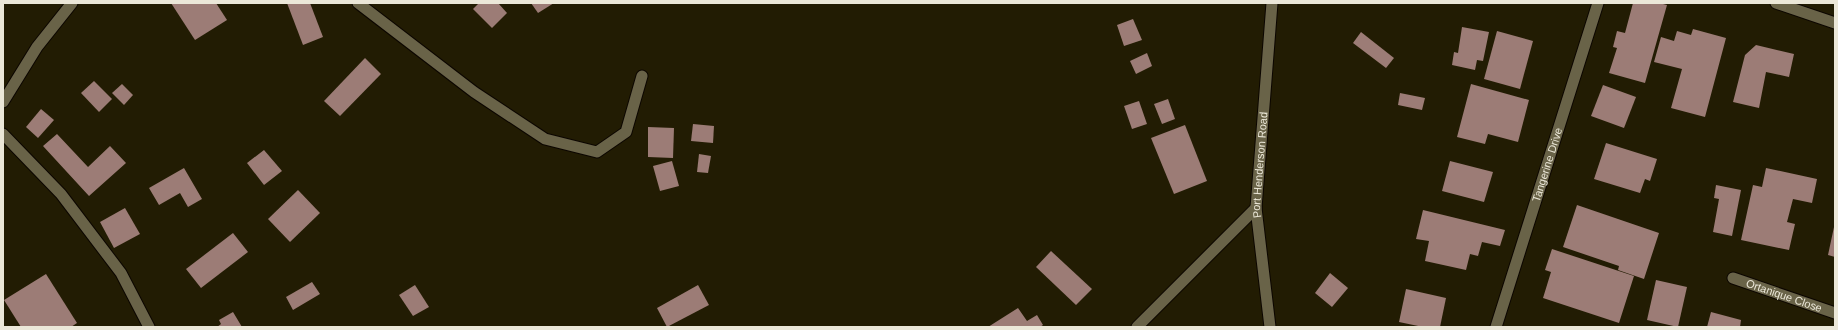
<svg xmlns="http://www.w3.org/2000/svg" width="1838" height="330" font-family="Arial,sans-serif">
<rect width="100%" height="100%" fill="#221c03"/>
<g fill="#9c7c76">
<polygon points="171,3 216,3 227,20 195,40"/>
<polygon points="287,3 310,3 323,37 303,45"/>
<polygon points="479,3 498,3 507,13 492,28 473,9"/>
<polygon points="531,3 554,3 538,13"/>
<polygon points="1633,3 1659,3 1667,5 1645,83 1609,73 1617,48 1613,47 1617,31 1625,33"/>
<polygon points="1133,19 1142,40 1124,46 1117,25"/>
<polygon points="1462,27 1489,32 1483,61 1477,60 1475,70 1452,65 1454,52 1458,53"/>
<polygon points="1693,29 1726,38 1705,117 1671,108 1682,69 1654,62 1661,37 1674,41 1677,31 1691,35"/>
<polygon points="1497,31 1533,41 1520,89 1484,79"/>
<polygon points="1361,32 1394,58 1386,68 1353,43"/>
<polygon points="1756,45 1794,54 1789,77 1766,72 1759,108 1733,102 1745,55"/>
<polygon points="1147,53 1152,66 1136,74 1130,61"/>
<polygon points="365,58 381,74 340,116 324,101"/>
<polygon points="94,81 112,99 99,112 81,93"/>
<polygon points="122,84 133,95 124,105 112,93"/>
<polygon points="1471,84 1529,100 1518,142 1488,134 1485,144 1457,137"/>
<polygon points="1603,85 1636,97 1624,128 1591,116"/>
<polygon points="1400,93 1425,98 1422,110 1398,105"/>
<polygon points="1168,99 1175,119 1162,124 1154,104"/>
<polygon points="1139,101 1147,124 1132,129 1124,106"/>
<polygon points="41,109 54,120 38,138 26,127"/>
<polygon points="693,124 714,126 713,143 691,141"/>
<polygon points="1185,125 1207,181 1174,194 1151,138"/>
<polygon points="648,127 674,128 673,158 648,157"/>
<polygon points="57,134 88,167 110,146 126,163 89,196 43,146"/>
<polygon points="1606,143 1657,159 1650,181 1645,179 1640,193 1594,179"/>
<polygon points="264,150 282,171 264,185 247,163"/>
<polygon points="699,154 711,156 708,173 697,172"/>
<polygon points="672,161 679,186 660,191 653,166"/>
<polygon points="1450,161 1493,172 1484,202 1442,191"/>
<polygon points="184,168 202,199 188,207 180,193 159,205 149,188"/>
<polygon points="1766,168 1817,179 1812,203 1793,199 1787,222 1795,224 1789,250 1741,240 1753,185 1762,187"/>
<polygon points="1716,185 1741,190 1732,236 1713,232 1719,199 1714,198"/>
<polygon points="298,190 320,213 290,242 268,219"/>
<polygon points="1577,205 1659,233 1644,279 1618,270 1619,266 1563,247"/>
<polygon points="125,208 140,234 114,248 100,222"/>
<polygon points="1423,210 1505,230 1500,246 1482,242 1478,256 1470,254 1466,270 1425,261 1429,241 1416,239"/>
<polygon points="1834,227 1835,228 1835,257 1828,255"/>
<polygon points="233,233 248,252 201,288 186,269"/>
<polygon points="1552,249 1634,276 1619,323 1543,298 1551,272 1545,270"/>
<polygon points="1051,251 1092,289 1076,305 1036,267"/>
<polygon points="1330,273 1348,288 1332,307 1315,293"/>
<polygon points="46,274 77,323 71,327 21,327 4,300"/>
<polygon points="1656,280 1687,287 1678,327 1647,320"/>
<polygon points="312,282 320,294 293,310 286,297"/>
<polygon points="415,285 429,307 413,316 399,295"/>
<polygon points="698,285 709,305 667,327 657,308"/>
<polygon points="1406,289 1446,298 1440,327 1423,327 1399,322"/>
<polygon points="1018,308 1027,321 1037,315 1043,325 1040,327 988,327"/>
<polygon points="233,312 242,327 217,327 221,324 219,320"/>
<polygon points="1711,312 1741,320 1740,327 1707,327"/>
</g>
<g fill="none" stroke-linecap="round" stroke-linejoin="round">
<g stroke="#0c0600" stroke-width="13">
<g id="minor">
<polyline points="358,3 474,92 545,139 597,152 626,132 642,76"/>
<polyline points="1776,3 1835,23"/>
<polyline points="3,102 37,47 72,3"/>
<polyline points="3,134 61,194 121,273 149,327"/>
<path id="s1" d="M1733 278 1835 313"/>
<polyline points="1137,327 1256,208"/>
<path id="s2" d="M1496 327 1598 3"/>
</g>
</g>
<g stroke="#0c0600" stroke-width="13">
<g id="tertiary">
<path id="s3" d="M1270 327 1256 208 1272 3"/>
</g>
</g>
<use href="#minor" stroke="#696348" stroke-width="11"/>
<use href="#tertiary" stroke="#696348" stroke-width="11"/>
</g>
<g text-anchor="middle" stroke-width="3.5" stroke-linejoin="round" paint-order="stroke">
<g font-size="11" fill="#ebe7d8" stroke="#191300">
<text dy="4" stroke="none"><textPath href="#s3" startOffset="163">Port Henderson Road</textPath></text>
<text dy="4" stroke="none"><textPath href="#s2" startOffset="170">Tangerine Drive</textPath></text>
<text dy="4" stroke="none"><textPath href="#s1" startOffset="54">Ortanique Close</textPath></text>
</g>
</g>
<rect width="1838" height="330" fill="none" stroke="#ebe7d8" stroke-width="8"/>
</svg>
